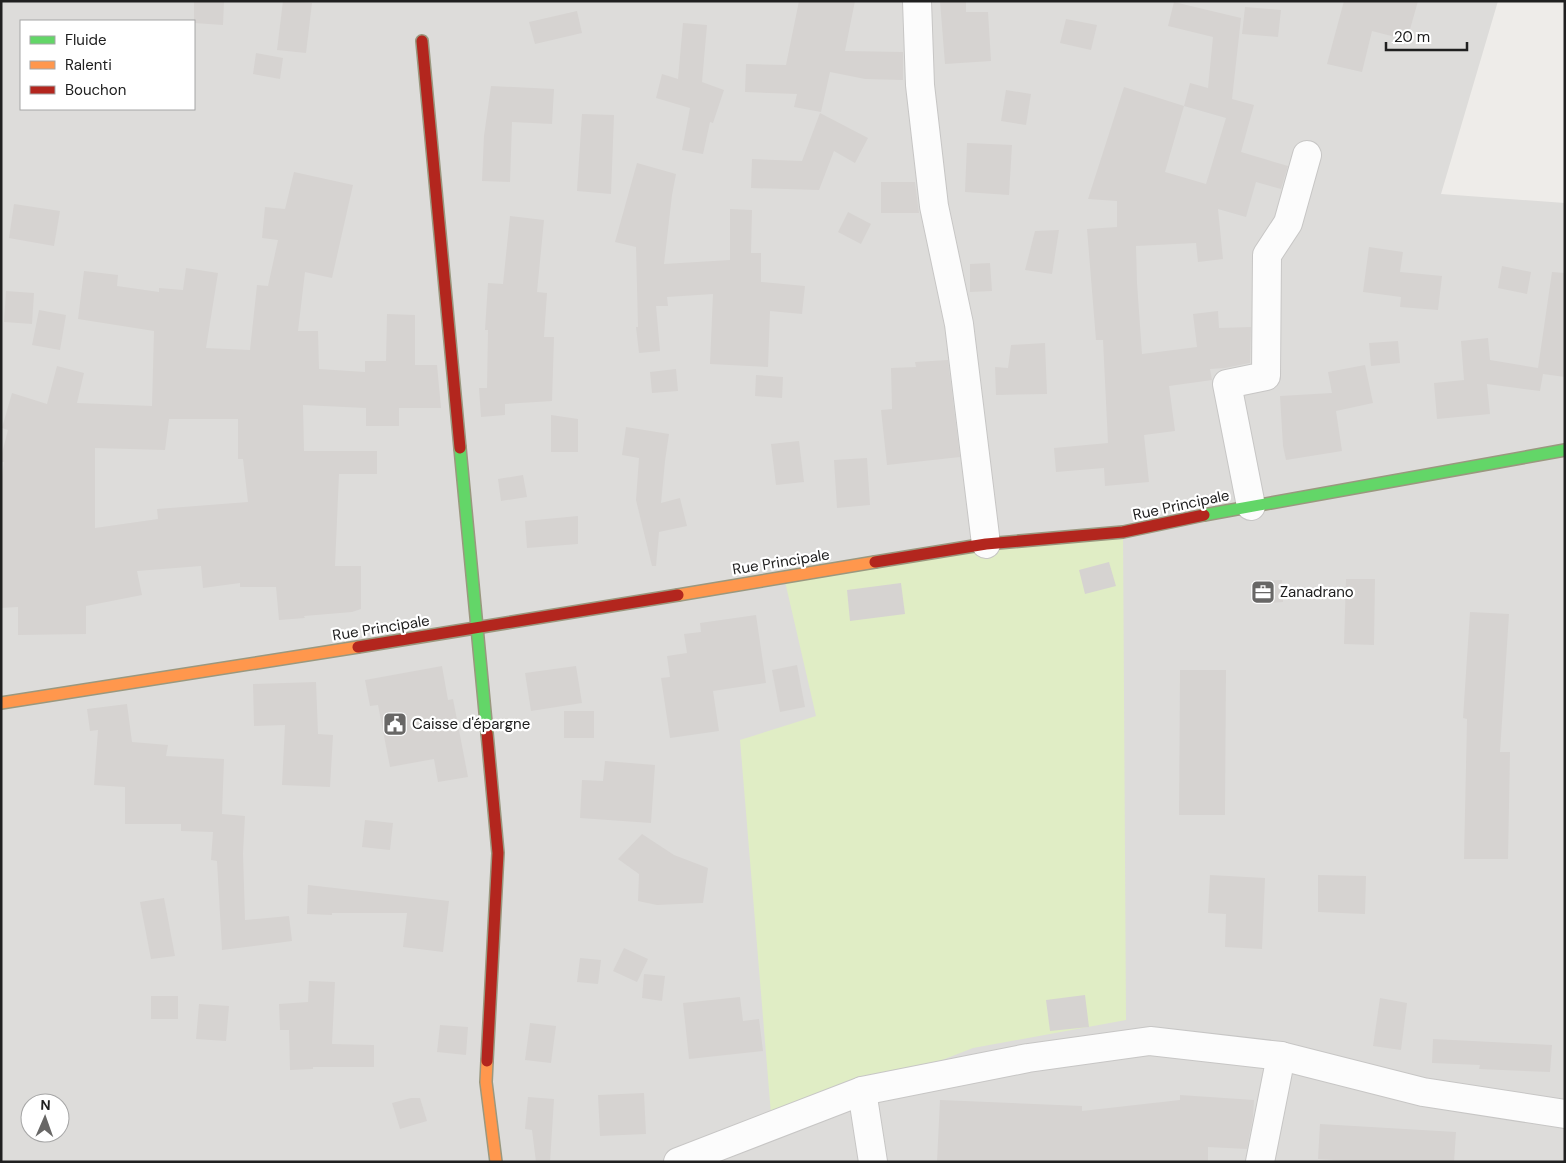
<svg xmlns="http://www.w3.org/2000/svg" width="1566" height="1163" font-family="'DM Sans',sans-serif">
<rect width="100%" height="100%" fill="#eeece9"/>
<path fill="#dddcda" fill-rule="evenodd" d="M1 1H1498L1441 194 1565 203V1162H1ZM21 21H194V109H21ZM30 1103H60V1133H30Z"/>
<polygon fill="#e0edc5" points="1123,532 1126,1020 973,1048 772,1126 740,740 816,716 784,577"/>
<g fill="#d6d3d1" fill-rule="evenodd">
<polygon points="194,1 224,1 223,25 194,23"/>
<polygon points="283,1 312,3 306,53 277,50"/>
<polygon points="799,1 855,1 845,51 903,52 903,80 865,79 830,72 821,112 794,107 797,94 745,92 746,64 786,65"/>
<polygon points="940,1 966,1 966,12 988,12 991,61 945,64"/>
<polygon points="1344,1 1418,1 1407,40 1372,31 1362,72 1327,64"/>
<polygon points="1174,2 1241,18 1232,99 1254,105 1241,152 1288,166 1281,189 1256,182 1246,217 1218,209 1223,259 1198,262 1196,243 1136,246 1137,283 1142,354 1197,347 1193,314 1218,311 1219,328 1251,327 1250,363 1225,368 1210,369 1212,380 1169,386 1175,431 1144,435 1149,482 1105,486 1104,468 1056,472 1054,448 1108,443 1103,340 1096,340 1087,229 1117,227 1117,201 1088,199 1124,87 1184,106 1165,172 1206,184 1226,118 1184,106 1190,83 1208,88 1213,37 1168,26"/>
<polygon points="1245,7 1281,10 1278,37 1242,34"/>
<polygon points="577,11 582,33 535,44 529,22"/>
<polygon points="1066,19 1097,25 1091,50 1060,43"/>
<polygon points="683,23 707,25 702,82 724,90 713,123 710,122 703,154 682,150 690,108 656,98 662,74 678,79"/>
<polygon points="256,53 283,58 280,79 253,74"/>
<polygon points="491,86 554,89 552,124 512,122 510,182 482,181 484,136"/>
<polygon points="1006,90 1031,94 1026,125 1001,121"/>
<polygon points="820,113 868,138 855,163 834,151 819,190 751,188 752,159 802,161"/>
<polygon points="582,114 614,115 611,194 577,191"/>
<polygon points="967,143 1012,145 1009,195 965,192"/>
<polygon points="637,163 676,174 672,195 664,264 730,260 730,209 752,210 751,253 761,253 761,282 805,286 802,314 770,311 768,367 710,364 713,294 667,297 668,306 656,306 660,351 639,353 636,327 638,327 636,247 615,242"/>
<path d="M294 172 353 185 332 278 305 272 298 331H318L319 369 365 372V361H386L387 314 415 315V365H437L441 408H399V426H366V408L303 405 304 451H377V474H339L335 566H361V609L352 612 304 616 305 618 279 620 276 587H240V583L203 588 201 566 137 571 142 595 86 606V634L18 635V607L1 608V483L4 462H1V457L8 430 2 428 12 393 47 404 57 366 84 373 77 403 152 406 154 331 78 319 84 271 118 275 117 286 159 292V288L183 290 186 268 218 273 206 348 250 350 257 285 268 286 278 240 262 238 265 207 285 209ZM169 419H238V459H243L248 502 157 509 158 519 95 528V448L165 450Z"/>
<polygon points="881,182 915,182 919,213 881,213"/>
<polygon points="14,204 60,211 54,246 9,238"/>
<polygon points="848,212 871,224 861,244 838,232"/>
<polygon points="510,216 544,220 537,292 547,293 544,337 554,337 552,401 505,404 505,415 481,417 479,388 487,388 488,330 485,330 488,283 503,284"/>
<polygon points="1059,230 1052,274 1025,270 1035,231"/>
<polygon points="1369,247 1403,252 1400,272 1442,276 1438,310 1400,307 1401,297 1363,292"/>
<polygon points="990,263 992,291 970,292 970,264"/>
<polygon points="1502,266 1531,272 1527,294 1498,288"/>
<polygon points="1552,272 1565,273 1565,377 1543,374 1540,391 1487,384 1490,414 1437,419 1434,383 1464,380 1461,341 1488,338 1490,360 1538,368"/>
<polygon points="6,291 34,293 32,324 4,322"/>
<polygon points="39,310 66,315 60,350 32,345"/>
<polygon points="1398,341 1400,363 1371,366 1369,343"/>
<polygon points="1045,343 1047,394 996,395 995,367 1008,368 1011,345"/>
<polygon points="948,360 960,457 887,465 881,410 892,409 891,368 916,367 915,362"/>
<polygon points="1365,365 1373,403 1336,411 1342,451 1286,460 1283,446 1280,396 1332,393 1328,372"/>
<polygon points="676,369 678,391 652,393 650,372"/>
<polygon points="756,375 783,377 782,398 755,396"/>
<polygon points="551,415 578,419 578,452 551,452"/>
<polygon points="626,427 669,434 665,461 661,503 680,498 687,526 659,532 656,566 652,566 636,500 639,458 622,455"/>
<polygon points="799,441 804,482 776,485 771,444"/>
<polygon points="867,458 870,505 837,508 834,460"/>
<polygon points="523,475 527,497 501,501 498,479"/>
<polygon points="578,516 578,544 527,548 525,521"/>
<polygon points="1109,562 1116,586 1085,594 1079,570"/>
<polygon points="1346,579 1375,579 1374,645 1344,644"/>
<polygon points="1282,580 1283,602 1254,604 1252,581"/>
<polygon points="901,583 905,614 850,621 847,590"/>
<polygon points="1470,612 1509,614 1500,752 1510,752 1508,859 1464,859 1467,719 1463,718"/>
<polygon points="756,615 766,683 713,691 719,731 670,738 661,678 670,677 667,656 687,653 684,634 701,632 700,623"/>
<polygon points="797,665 805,707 780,712 772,670"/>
<polygon points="442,666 448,700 453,699 468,777 438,782 434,759 390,767 378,705 370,706 365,680"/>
<polygon points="576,666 582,703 531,711 525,673"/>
<polygon points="1180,670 1226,670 1225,815 1179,815"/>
<polygon points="316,682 318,734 333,735 330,787 282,785 285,725 254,726 253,684"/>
<polygon points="127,704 132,742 168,745 166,756 224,759 222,814 245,816 243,853 245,920 289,916 292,941 222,950 217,861 211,860 213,832 181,831 181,824 125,824 125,787 94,785 98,730 90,731 87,709"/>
<rect x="564" y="711" width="30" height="27"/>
<polygon points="605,761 655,765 651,823 580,818 582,780 603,781"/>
<polygon points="365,820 393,823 390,850 362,847"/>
<polygon points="642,834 674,855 708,868 703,903 657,905 638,901 639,874 618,859"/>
<polygon points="1210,875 1265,878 1262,949 1225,947 1226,914 1208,913"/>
<polygon points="1318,875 1366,876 1365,914 1318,912"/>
<polygon points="308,885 449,901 443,952 403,947 407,913 332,913 332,915 307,914"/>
<polygon points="164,898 175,956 151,959 140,902"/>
<polygon points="624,948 648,959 637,982 613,971"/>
<polygon points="580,958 601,960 598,984 577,982"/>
<polygon points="644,974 665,976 662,1001 642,998"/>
<polygon points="309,981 335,982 332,1044 374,1045 374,1067 313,1067 313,1069 290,1070 289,1030 280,1030 279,1004 308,1002"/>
<polygon points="1085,995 1089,1027 1050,1031 1046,1000"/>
<rect x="151" y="996" width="27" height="23"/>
<polygon points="740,997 743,1021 759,1019 763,1051 689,1059 683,1003"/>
<polygon points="1380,998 1407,1003 1401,1050 1373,1046"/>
<polygon points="199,1004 229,1006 226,1041 196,1039"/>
<polygon points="530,1023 556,1026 551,1063 525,1060"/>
<polygon points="440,1025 468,1027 466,1055 437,1052"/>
<polygon points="1433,1039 1552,1045 1550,1072 1479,1069 1480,1065 1432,1063"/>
<polygon points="644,1093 646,1134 600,1136 598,1095"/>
<polygon points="1180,1095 1254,1100 1253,1117 1247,1149 1208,1147 1208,1162 937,1162 940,1100 1082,1106 1082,1111 1180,1100"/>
<polygon points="528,1097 554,1099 550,1162 536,1162 532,1130 525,1129"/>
<polygon points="411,1098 420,1098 427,1121 400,1129 392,1103"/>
<polygon points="1320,1124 1456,1132 1454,1162 1366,1162 1318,1159"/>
</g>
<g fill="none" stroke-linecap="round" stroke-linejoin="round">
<g stroke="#c7c6c5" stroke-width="30">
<g id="street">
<polyline points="917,1 920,85 934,206 959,324 986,544"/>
<polyline points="1251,506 1227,384 1266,376 1267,255 1288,223 1307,155"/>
<polyline points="862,1091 873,1162"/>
<polyline points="678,1162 862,1091 1028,1058 1150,1041 1281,1056 1423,1092 1565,1114"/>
<polyline points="1260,1162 1281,1056"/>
</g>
</g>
<g stroke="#9a987f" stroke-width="14">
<g id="fast">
<polyline points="460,448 487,733"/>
<polyline points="1204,515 1565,450"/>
</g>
</g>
<g stroke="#9a987f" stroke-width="14">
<g id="slow">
<polyline points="678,595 875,562"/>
<polyline points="1,703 358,647"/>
<polyline points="487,1061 486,1082 496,1162"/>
</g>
</g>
<g stroke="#9a987f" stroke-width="14">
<g id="jam">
<polyline points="422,41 460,448"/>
<polyline points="875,562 986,544 1123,532 1204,515"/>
<polyline points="358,647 678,595"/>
<polyline points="487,733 498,853 487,1061"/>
</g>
</g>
<use href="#street" stroke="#fcfcfc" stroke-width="28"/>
<use href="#fast" stroke="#63d668" stroke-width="11"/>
<use href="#slow" stroke="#ff974d" stroke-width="11"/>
<use href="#jam" stroke="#b3261e" stroke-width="11"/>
</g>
<defs>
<g id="office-square" transform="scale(1.25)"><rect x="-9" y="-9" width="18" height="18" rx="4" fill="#686766" stroke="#fff"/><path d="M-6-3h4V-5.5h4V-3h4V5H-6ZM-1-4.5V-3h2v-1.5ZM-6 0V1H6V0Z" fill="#fff"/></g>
<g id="civic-square" transform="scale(1.25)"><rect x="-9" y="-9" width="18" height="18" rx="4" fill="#686766" stroke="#fff"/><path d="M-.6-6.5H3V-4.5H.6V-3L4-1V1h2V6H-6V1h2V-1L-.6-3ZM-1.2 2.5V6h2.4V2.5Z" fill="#fff"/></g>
</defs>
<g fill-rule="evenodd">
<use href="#office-square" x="1263" y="592"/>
<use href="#civic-square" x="395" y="724"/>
</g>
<g text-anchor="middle" stroke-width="4.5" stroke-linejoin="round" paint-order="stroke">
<g font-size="15" fill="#202020" stroke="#fff">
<text transform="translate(1181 505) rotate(-12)" y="5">Rue Principale</text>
<text transform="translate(781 562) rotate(-9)" y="5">Rue Principale</text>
<text transform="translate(381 628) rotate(-9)" y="5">Rue Principale</text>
</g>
<g font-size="15" fill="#202020" stroke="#fff" text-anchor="start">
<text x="1280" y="597">Zanadrano</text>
<text x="412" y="729">Caisse d'épargne</text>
</g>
</g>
<rect width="1566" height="1163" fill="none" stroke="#202020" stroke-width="5"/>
<rect x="20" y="20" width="175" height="90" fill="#ffffff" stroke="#a6a6a6"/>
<rect x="30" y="36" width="25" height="8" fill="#63d668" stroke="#a6a6a6"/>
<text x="65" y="45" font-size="15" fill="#202020">Fluide</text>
<rect x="30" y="61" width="25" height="8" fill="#ff974d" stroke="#a6a6a6"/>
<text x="65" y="70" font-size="15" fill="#202020">Ralenti</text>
<rect x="30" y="86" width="25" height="8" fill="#b3261e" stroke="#a6a6a6"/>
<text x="65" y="95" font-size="15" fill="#202020">Bouchon</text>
<g transform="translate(45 1118) rotate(2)"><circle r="24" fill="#ffffff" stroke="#a6a6a6"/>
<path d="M0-4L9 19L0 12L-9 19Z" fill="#686766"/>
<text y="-8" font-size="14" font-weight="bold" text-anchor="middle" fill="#202020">N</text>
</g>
<path d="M1386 42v8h81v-8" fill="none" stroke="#202020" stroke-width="2.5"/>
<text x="1394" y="42" font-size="15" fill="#202020" stroke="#ffffff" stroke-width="4" paint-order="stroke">20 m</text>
</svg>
